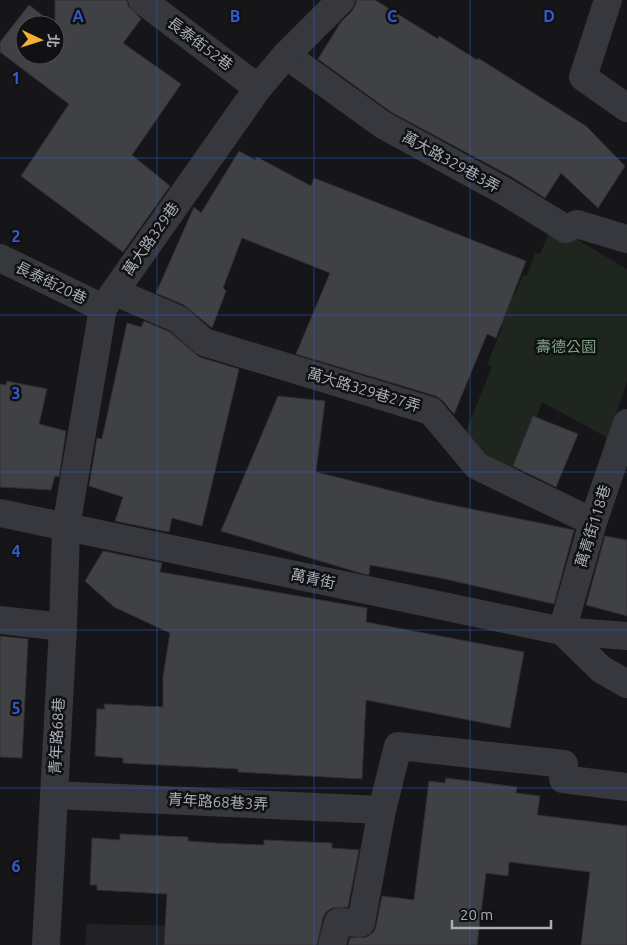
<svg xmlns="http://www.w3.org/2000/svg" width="627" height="945" font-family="Ubuntu,'Noto Sans TC',sans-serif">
<rect width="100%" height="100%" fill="#161618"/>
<polygon fill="#222225" points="87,924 295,928 294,945 85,945"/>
<polygon fill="#1e261f" points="551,229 573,237 627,269 627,381 608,438 542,402 516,475 485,460 466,431 492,367 487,364 503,326 493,323 512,293 515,294 523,275 527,276 535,253 540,254"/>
<g fill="#404145" stroke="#303034">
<polygon points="55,0 127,0 128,6 141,19 123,43 181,84 132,155 170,186 123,252 21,176 69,104 0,52 0,42 29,5 55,25 25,25 25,55 55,55"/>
<polygon points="356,0 375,0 438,39 439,36 477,60 478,58 586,126 625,166 598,208 561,173 545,198 512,177 391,112 318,59 341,22 352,11 356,4"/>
<polygon points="239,151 255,160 257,157 311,186 314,178 526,261 496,338 487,334 454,414 443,401 436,396 296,354 330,273 242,238 223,288 226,291 212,328 184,305 156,293 194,207 201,213"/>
<polygon points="144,321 170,332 199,357 239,369 202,526 172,518 169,532 115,521 123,497 89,486 97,438 102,439 127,323 141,327"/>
<polygon points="7,381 47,389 39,424 66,431 59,477 55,476 51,490 0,487 0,384 6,385"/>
<polygon points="278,396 325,401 316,472 437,502 574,530 554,604 445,579 370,565 369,575 360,573 221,531"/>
<polygon points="533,416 578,434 556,487 513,466"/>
<polygon points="605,536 627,540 627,616 586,605"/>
<polygon points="103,551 162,563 160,572 367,608 366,622 524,652 510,728 366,700 362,779 238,772 238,769 123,763 123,758 95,756 97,709 105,709 104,704 163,707 163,677 170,633 114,607 85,581"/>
<polygon points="0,636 28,639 22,758 0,757"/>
<polygon points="446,778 517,787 516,793 540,796 537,815 627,826 627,945 581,945 590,872 509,862 508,876 486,873 477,945 348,945 350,938 367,937 374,932 376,926 382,896 414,900 429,781 445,783"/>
<polygon points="120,834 188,837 188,841 216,843 264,845 264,840 332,843 332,848 359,850 348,907 332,908 326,912 323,918 317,945 164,945 167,894 97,890 97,885 90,885 92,838 120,840"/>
</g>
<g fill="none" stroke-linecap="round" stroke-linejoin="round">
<g stroke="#37383d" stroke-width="28">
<polyline points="142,0 258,88"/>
<polyline points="608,0 583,77 627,108"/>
<polyline points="286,55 383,125 504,191 566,229 577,224 627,239"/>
<polyline points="0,258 103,308"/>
<polyline points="115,292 178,319 204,342 431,411 477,466 593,522"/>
<polyline points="627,423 593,522 562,631 601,669 627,684"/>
<polyline points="0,513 562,631 627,636"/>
<polyline points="0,620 63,627"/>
<polyline points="54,795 382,810 398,746 564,764 563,779 627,787"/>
<polyline points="46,945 63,627 66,527 103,308 258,88 286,55 341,0"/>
<polyline points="332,945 338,922 361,923 382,810"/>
</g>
</g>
<path fill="none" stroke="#325cd3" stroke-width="1" stroke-opacity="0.55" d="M157 0V945M314 0V945M470 0V945M0 158H627M0 315H627M0 472H627M0 630H627M0 788H627"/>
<g text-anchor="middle" stroke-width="5" stroke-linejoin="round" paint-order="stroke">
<g font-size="15" fill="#a8adb8" stroke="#111113">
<text transform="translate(200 44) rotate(37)" y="5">長泰街52巷</text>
<text transform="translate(451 162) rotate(29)" y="5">萬大路329巷3弄</text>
<text transform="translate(151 239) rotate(-55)" y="5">萬大路329巷</text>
<text transform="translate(51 283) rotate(26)" y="5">長泰街20巷</text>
<text transform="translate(364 390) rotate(17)" y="5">萬大路329巷27弄</text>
<text transform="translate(593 526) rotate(-73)" y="5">萬青街118巷</text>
<text transform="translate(313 579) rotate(12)" y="5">萬青街</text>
<text transform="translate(57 736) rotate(-87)" y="5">青年路68巷</text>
<text transform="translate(218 802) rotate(3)" y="5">青年路68巷3弄</text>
</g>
<g font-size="15" fill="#7fa381" stroke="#111113">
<text x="566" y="352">壽德公園</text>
</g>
</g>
<g font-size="16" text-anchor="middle" font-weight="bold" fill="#325cd3" stroke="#111113" stroke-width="5" stroke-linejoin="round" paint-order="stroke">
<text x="78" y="22">A</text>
<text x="235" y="22">B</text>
<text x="392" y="22">C</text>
<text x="549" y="22">D</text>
<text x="16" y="84">1</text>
<text x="16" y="242">2</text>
<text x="16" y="399">3</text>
<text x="16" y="557">4</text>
<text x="16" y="714">5</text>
<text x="16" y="872">6</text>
</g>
<g transform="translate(40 40) rotate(94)"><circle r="24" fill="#111113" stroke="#4d4f55"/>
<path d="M0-4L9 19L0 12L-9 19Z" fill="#f2b134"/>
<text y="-8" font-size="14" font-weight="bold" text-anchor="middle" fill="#a8adb8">北</text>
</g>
<path d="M452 920v8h99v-8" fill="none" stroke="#a8adb8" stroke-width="2.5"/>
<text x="460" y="920" font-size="15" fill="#a8adb8" stroke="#111113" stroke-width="4" paint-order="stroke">20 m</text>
</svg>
